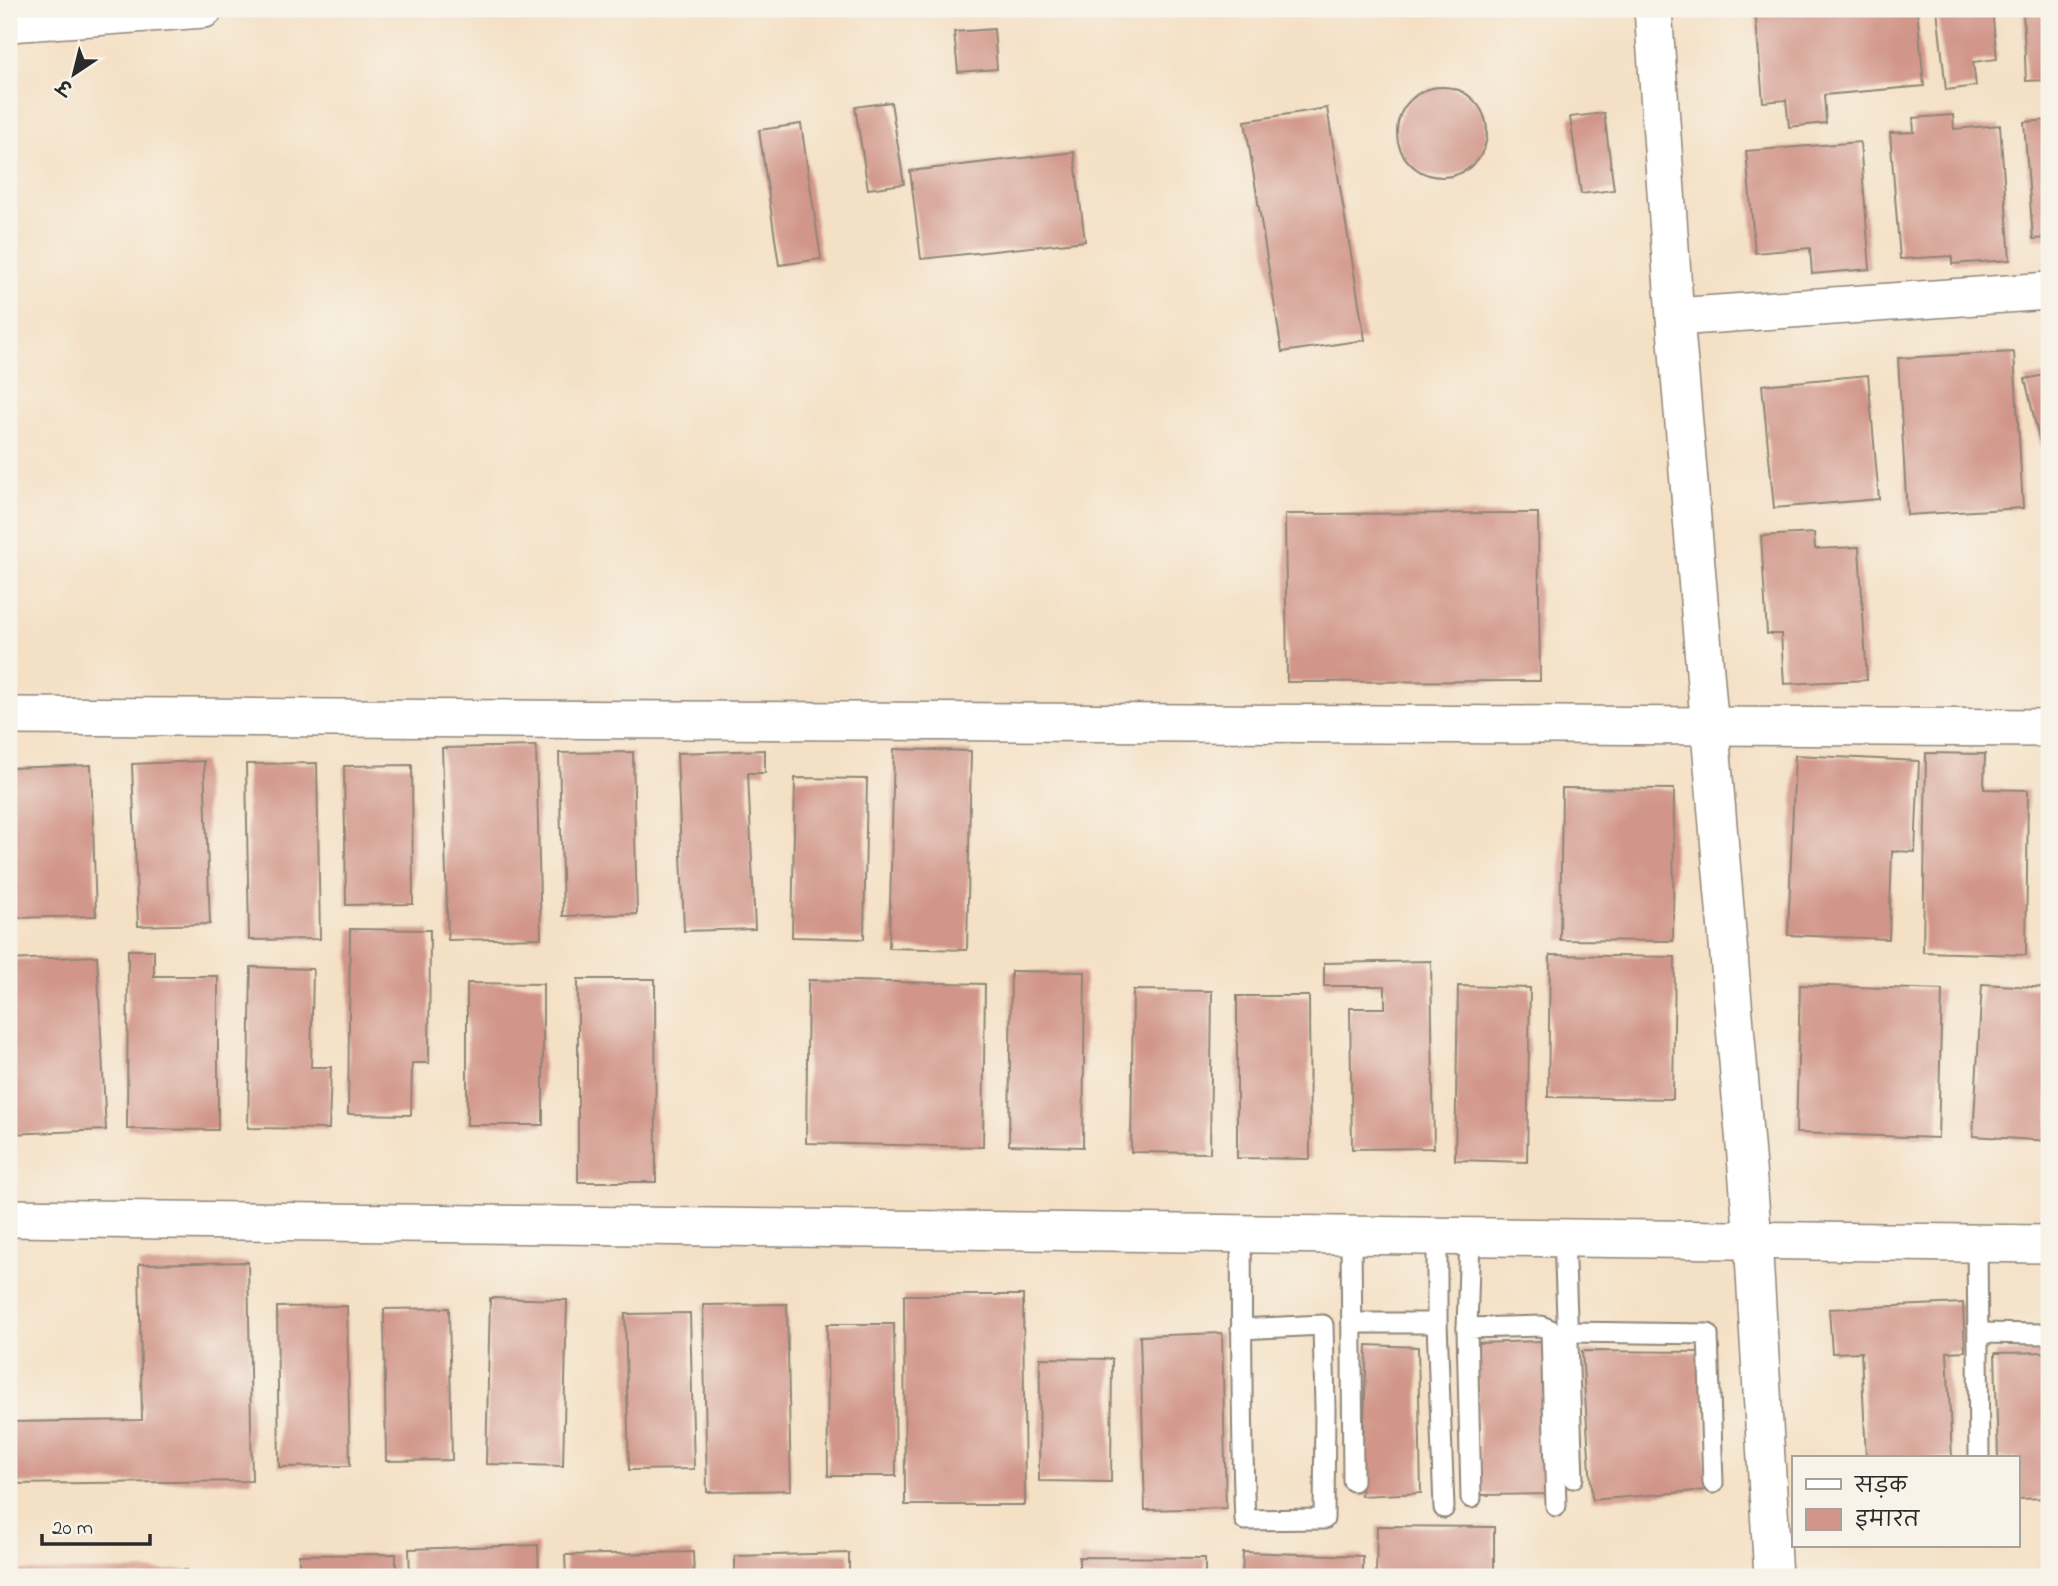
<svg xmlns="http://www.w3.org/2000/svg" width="2058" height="1586" font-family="'Indie Flower','Playpen Sans Deva',sans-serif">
<rect width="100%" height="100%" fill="#f7f3e8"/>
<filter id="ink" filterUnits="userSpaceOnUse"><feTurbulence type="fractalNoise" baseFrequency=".0143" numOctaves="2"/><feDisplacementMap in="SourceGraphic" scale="14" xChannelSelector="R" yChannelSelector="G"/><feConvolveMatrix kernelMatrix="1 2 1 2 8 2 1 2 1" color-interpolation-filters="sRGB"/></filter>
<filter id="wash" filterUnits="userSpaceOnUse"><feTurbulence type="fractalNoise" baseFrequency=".00686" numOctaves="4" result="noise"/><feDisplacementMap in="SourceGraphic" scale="28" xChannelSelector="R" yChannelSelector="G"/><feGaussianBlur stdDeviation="1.57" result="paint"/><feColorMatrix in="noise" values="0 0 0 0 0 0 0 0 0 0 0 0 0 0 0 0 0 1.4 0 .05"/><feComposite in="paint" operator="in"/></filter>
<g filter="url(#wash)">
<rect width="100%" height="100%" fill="#f4e0c5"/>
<g id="blocks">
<g fill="#d19589">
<polygon points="1755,9 1917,9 1924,86 1824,95 1826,123 1789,127 1786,100 1763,102"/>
<polygon points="1937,9 1992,9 1997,59 1973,62 1976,86 1946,90"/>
<polygon points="2023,9 2049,9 2049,80 2026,81"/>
<polygon points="994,29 997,69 958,72 954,32"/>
<circle cx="1442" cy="132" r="45"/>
<polygon points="891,102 904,184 868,189 855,107"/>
<polygon points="1327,108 1365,340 1282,352 1245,121"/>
<polygon points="1604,113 1614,190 1581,194 1570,117"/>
<polygon points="1953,115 1954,129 2000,125 2010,260 1952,264 1952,256 1900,259 1890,133 1914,132 1913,118"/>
<polygon points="2049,120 2049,238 2033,239 2024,122"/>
<polygon points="801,124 821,259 779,265 759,130"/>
<polygon points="1860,142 1870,269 1812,274 1810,248 1755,253 1746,151"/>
<polygon points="1074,152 1085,241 921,259 910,171"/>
<polygon points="2014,352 2023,508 1907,515 1898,358"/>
<polygon points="2049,374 2049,477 2048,477 2025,379"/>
<polygon points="1868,375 1879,499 1774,508 1762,385"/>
<polygon points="1538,513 1540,681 1287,682 1285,514"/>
<polygon points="1814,533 1815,549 1859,547 1867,680 1784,684 1781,634 1767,634 1761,536"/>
<polygon points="536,746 541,938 448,940 442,748"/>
<polygon points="894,749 971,751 967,950 889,948"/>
<polygon points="765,750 765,773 748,773 755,929 684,931 677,753"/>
<polygon points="633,752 637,914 563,916 559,753"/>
<polygon points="1926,753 1985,754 1984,789 2028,790 2026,955 1923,952"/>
<polygon points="1795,755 1919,761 1915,852 1892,851 1889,939 1788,935"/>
<polygon points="204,761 210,924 138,926 132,764"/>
<polygon points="317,763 320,939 249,940 246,764"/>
<polygon points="91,765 96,916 9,918 9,768"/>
<polygon points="412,765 413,904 346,905 344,766"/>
<polygon points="795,778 867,779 864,939 792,937"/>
<polygon points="1562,788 1674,789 1673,941 1560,940"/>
<polygon points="350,929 430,930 429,1063 412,1063 411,1115 348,1114"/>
<polygon points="128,950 154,950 154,976 218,976 218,1130 127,1129"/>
<polygon points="1550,955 1675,957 1673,1099 1548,1097"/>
<polygon points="97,956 106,1130 9,1134 9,960"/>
<polygon points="1431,961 1434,1148 1352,1149 1350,1008 1385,1008 1385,986 1324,986 1324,963"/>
<polygon points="251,967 313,969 311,1067 331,1067 329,1129 248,1128"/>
<polygon points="1011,971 1085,972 1083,1147 1009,1145"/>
<polygon points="578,979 655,979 656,1182 578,1182"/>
<polygon points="808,980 985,984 983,1147 806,1143"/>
<polygon points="467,983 543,984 543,1125 467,1125"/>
<polygon points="1982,984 2049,988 2049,1141 1973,1136"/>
<polygon points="1800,985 1942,990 1938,1138 1796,1133"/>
<polygon points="1458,986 1530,988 1527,1162 1455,1160"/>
<polygon points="1133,990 1212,991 1210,1153 1131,1152"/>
<polygon points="1237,996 1309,996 1310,1159 1237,1158"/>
<polygon points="248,1262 252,1481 9,1484 9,1422 142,1420 139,1264"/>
<polygon points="904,1295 1023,1295 1025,1505 905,1505"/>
<polygon points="490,1298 567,1300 563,1466 486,1464"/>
<polygon points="1963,1303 1965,1351 1947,1352 1952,1458 1866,1458 1861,1352 1832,1353 1829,1309"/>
<polygon points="787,1304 791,1490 707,1492 703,1305"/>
<polygon points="347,1306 350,1466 279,1467 277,1307"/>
<polygon points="449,1308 452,1460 386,1461 384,1309"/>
<polygon points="690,1313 694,1469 629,1470 625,1314"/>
<polygon points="827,1324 894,1324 896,1476 828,1476"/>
<polygon points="1222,1333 1226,1508 1145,1510 1140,1336"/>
<polygon points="1547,1341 1552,1494 1481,1495 1476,1343"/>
<polygon points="1367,1345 1418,1347 1421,1493 1361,1496"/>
<polygon points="1582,1351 1701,1352 1707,1490 1592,1500"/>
<polygon points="2049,1352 2049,1498 2018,1499 2018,1458 1998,1458 1995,1353"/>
<polygon points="1040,1358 1112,1359 1111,1482 1039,1481"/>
<polygon points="1377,1526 1494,1527 1494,1577 1376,1577"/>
<polygon points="538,1545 539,1577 410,1577 409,1549"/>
<polygon points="693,1552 694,1577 566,1577 565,1555"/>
<polygon points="1243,1552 1363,1556 1363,1577 1242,1577"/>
<polygon points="849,1553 849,1577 735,1577 735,1556"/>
<polygon points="396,1554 396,1577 299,1577 299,1555"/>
<polygon points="1079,1557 1205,1558 1205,1577 1079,1577"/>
<polygon points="187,1570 187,1577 9,1577 9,1571"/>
</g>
</g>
</g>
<g filter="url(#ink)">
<use href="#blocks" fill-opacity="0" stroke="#908678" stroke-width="2"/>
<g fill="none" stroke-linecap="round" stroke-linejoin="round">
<g stroke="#908678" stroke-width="23">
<g id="service">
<path d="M1241 1233C1242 1329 1241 1424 1245 1520L1324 1519 1325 1407 1323 1325 1241 1329"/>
<polyline points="1351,1234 1353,1481"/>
<polyline points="1437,1235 1437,1323 1444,1508"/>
<polyline points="1564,1237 1573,1478"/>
<polyline points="1977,1242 1979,1458"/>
<polyline points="1352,1323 1437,1323"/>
<polyline points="1467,1328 1470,1236"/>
<polyline points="1569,1332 1708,1334 1713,1483"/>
<polyline points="1978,1333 2049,1334"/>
<polyline points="1471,1498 1467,1328 1541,1326 1551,1330 1556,1506"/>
</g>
</g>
<g stroke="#908678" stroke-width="40">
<g id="minor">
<polyline points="1653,9 1675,317 1753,1239 1773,1577"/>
<polyline points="9,23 204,9"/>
<polyline points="1675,317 2049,291"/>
<polyline points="9,716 2049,728"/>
<polyline points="9,1218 2049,1244"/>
</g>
</g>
<use href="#service" stroke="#fff" stroke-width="19"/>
<use href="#minor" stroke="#fff" stroke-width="37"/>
</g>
</g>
<rect width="2058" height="1586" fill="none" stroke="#f7f3e8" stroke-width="35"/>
<rect x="1792" y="1456" width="228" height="91" fill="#f7f3e8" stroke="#a5a39c" stroke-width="2"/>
<rect x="1806" y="1479" width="35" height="10" fill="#ffffff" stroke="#a5a39c" stroke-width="2"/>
<text x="1855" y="1492" font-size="21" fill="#2b2b2b">सड़क</text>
<rect x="1806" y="1509" width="35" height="21" fill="#d19589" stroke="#a5a39c" stroke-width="2"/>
<text x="1855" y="1526" font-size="21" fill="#2b2b2b">इमारत</text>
<g transform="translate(74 74) rotate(215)" stroke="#f7f3e8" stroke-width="5" paint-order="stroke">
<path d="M0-5L12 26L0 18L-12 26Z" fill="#2b2b2b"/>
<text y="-10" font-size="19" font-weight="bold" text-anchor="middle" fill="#2b2b2b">उ</text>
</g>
<path d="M42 1534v10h108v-10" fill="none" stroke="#2b2b2b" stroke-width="3.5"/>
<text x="52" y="1534" font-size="21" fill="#2b2b2b" stroke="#f7f3e8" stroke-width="5" paint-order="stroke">20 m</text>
</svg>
